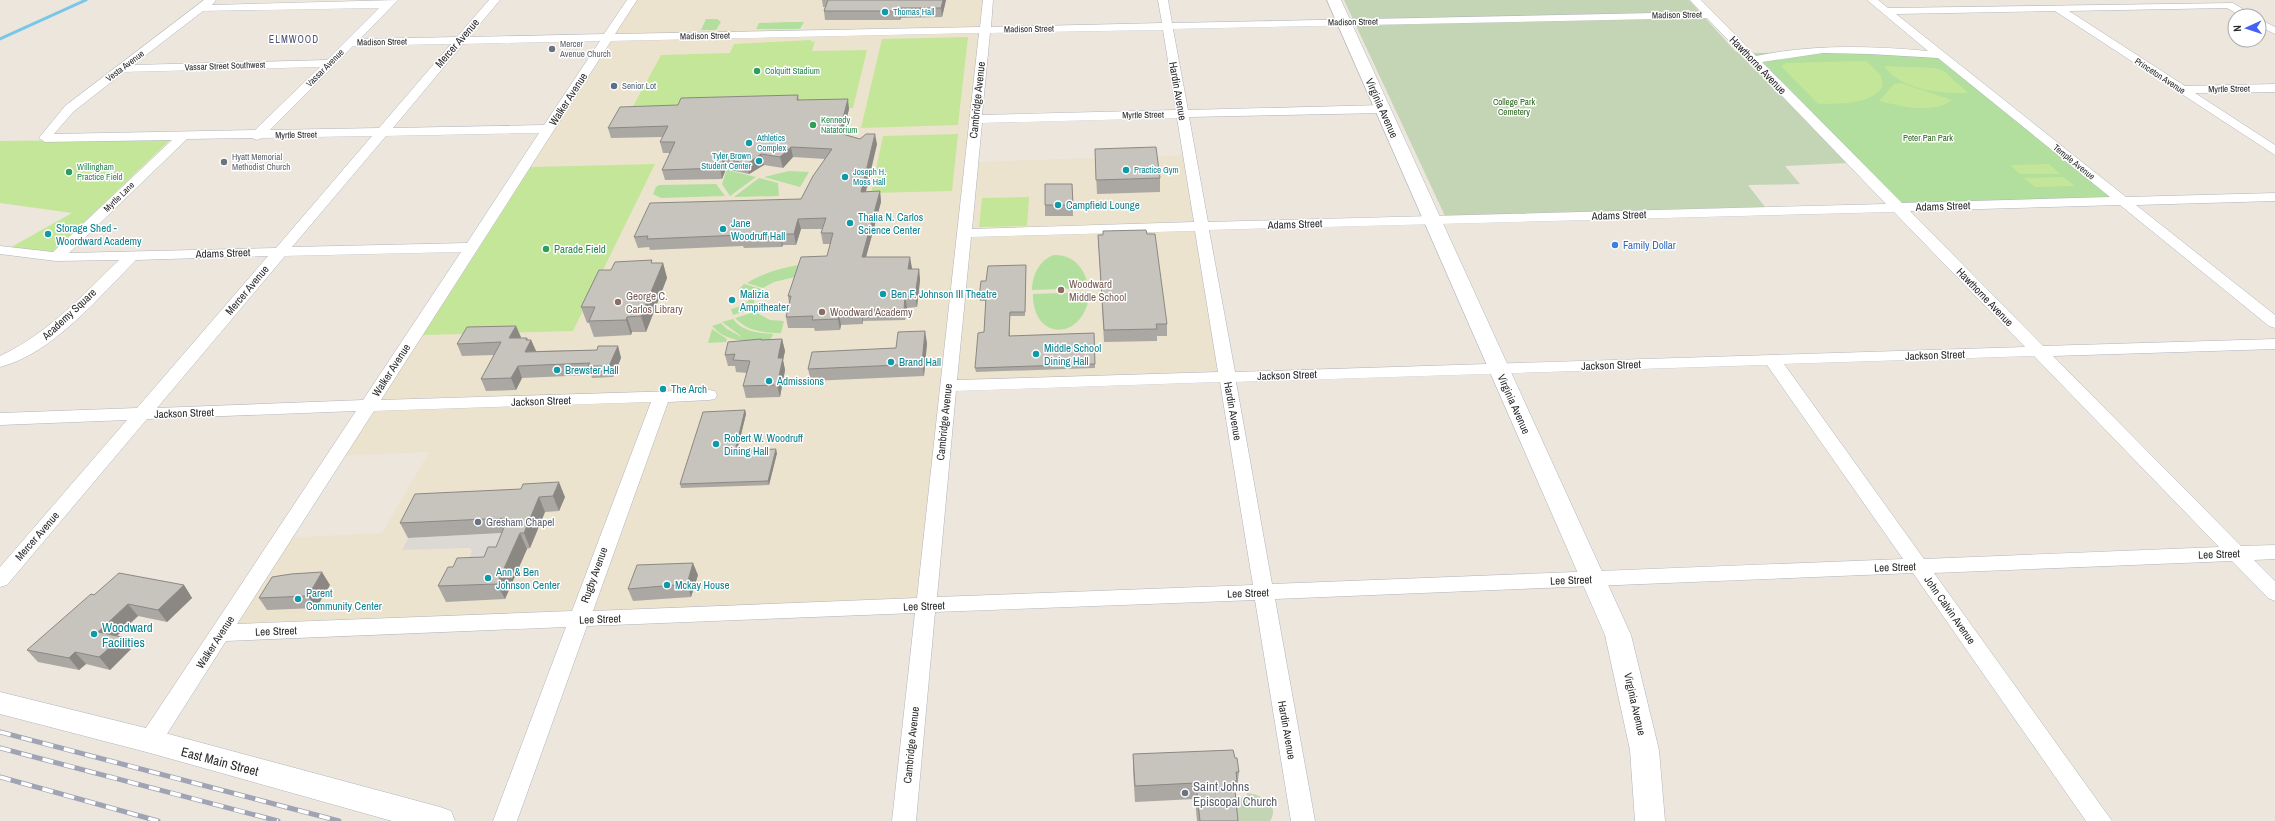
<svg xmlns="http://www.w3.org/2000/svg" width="2275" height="821" font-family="'Archivo Narrow',sans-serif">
<rect width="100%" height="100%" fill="#ece6dd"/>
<polygon fill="#ece3ce" points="632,0 988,0 970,162 1189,155 1227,377 947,386 925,606 220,633 282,538 382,533 429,452 336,456"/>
<g fill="#b2df9d">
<polygon points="706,19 717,19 721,22 716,30 701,30"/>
<polygon points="788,22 804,22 800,29 756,29 759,23"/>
<polygon points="1889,52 1934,54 2129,203 1897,210 1748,53"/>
<polygon points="727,169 727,170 756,177 730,196 722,184"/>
<polygon points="789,171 809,172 800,187 764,177"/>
<polygon points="759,178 778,183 779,196 734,197"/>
<polygon points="716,184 725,196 661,198 653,194 656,187 659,185"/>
<path d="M1054 255C1075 255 1084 268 1089 288L1032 290C1032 276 1039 260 1054 255Z"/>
<path d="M799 265 795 277 774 282 763 288 747 283C763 273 780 268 799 265Z"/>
<polygon points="744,284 761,289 754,299 755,308 733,315 731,309 744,305 750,299 748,293 738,290"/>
<path d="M1090 292C1084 343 1032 341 1033 294Z"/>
<path d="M755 312 770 320 784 321 781 333C764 333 747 331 735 318Z"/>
<path d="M733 319C743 332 758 333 773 334L770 341C748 342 727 343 712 326L721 323 727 329 740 336 739 337 741 336 722 322Z"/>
<polygon points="712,329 727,339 726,342 708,343"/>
</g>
<g fill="#c4d5b5">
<polygon points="1344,0 1689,0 1735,51 1741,53 1848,163 1785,166 1800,184 1748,185 1765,207 1445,216"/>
<path d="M1247 793C1260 794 1281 805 1270 821H1235L1232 797 1238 799 1247 796Z"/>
</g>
<g fill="#c4e699">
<polygon points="968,37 958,125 861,128 882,39"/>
<polygon points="811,40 811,42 815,41 812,51 867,50 853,108 631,110 661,55 730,53 734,44"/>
<path d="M1866 61 1880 74 1883 86C1871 106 1838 103 1818 104L1781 66 1786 63Z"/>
<path d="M1884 66 1935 68 1944 71 1968 93C1941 94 1901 90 1884 66Z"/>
<path d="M1901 83 1952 100C1932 115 1901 106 1879 101L1894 84Z"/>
<polygon points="958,134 952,191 871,193 883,136"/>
<polygon points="171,139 49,256 6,250 72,213 0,203 0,141"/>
<polygon points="655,164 573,331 423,335 531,167"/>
<polygon points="2049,164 2060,174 2020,174 2010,165"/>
<polygon points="2063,177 2075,186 2035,187 2024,178"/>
<polygon points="1029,197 1027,226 979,227 982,198"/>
</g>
<polygon fill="#dcd9d4" points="508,533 503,562 468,562 472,551 470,548 402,550 408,538"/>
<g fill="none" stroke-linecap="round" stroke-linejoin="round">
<polyline stroke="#76c7e8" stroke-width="3" points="0,39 86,0"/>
<g stroke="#b1b3bd" stroke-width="1">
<g id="minor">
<path d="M204 0H216L212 5 398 0 360 39 457 37 489 0H500L469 37 604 34 627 0H637L615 34 980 27 983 0H993L991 27 1162 23 1158 0H1168L1172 23 1701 12 1690 0H1701L1756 56C1813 44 1870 46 1928 51L1867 0H1878L1888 8 2233 3 2254 16H2241L2227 8 2069 11 2185 86 2275 84V92L2195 93 2275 145V155L2055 11 1896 14 2126 197 2275 193V201L2136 205 2275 315V328L2269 326 2120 205 1910 211 2043 346 2275 339V349L2053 356 2241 546 2275 545V559L2254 560 2275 581V601L2268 598 2232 561 1934 573 2112 821H2086L1913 573 1275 599 1315 821H1291L1255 600 935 612 916 821H892L915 613 587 626 517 821H493L566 627 226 641 158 748 150 750 142 748 139 741 142 734 356 411 147 419 7 585 0 587V567L127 420 0 425V413L137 408 268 256 136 260C99 297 52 354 0 367V356C47 334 82 296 119 260L56 261 0 254V246L53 252 172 140 45 142 39 138 65 106ZM379 8 327 60 133 65 203 11ZM1707 18 1886 204 1208 222 1189 117 1383 113 1389 109 1383 105 1188 110 1173 29ZM1163 30 1176 110 982 115 990 33ZM979 33 917 598 593 611 668 402 709 400 715 399 717 395 715 391 709 390 381 400 611 41ZM600 41 544 125 393 128 463 44ZM451 44 379 128 270 130 353 46ZM1823 53 1870 54 1938 58 2110 197 1902 203 1762 62ZM320 67 255 130 54 134 73 112 124 72ZM1177 118 1194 222 972 229 982 123ZM539 133 467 243 292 247 386 136ZM372 136 276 248 69 253 187 139 252 138 257 140 262 138ZM1894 212 2025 347 1235 372 1209 230ZM1195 231 1218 372 957 380 971 237ZM461 252 363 400 157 408 285 256ZM2034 356 2219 547 1924 559 1784 364ZM1767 365 1903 559 1272 584 1236 382ZM1220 382 1253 585 937 597 956 391ZM651 402 572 611 237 624 374 411Z"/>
<polygon points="2259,19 2275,27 2275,34 2259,26"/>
</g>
</g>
<g stroke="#b1b3bd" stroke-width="1">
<polygon id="tertiary" points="0,692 150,729 440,807 451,811 455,821 392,821 150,753 0,714"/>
</g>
<g stroke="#b1b3bd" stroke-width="1">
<polygon id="secondary" points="1327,0 1341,0 1631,635 1659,750 1665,821 1635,821 1630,750 1605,635"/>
</g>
<use href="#minor" fill="#fff" fill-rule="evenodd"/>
<use href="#tertiary" fill="#fff" fill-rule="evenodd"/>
<use href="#secondary" fill="#fff" fill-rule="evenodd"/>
<g stroke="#a0a3b4" stroke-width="5">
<g id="rail">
<polyline points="0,732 339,821"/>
<polyline points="0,748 278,821"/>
<polyline points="0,777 158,821"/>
</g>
</g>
<use href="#rail" stroke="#fff" stroke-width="3.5" stroke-dasharray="11" stroke-linecap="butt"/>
</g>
<g fill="#aba8a3">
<polygon points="822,0 946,0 942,17 901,18 900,20 825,20 824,11 825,7 823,7"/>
<polygon points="798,95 799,100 849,109 843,134 877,144 866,192 880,191 881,202 866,257 912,268 911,269 919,269 920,280 917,307 907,308 905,320 863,321 863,324 841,325 840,330 815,331 814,328 788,328 786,317 789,303 788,296 827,256 830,244 823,244 821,233 823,229 801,229 796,245 783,245 782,247 744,248 743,246 650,250 649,247 638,248 634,237 801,199 825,159 793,157 783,168 764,165 749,174 726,169 722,179 665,180 662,170 670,153 663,153 660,142 663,137 611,138 608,128 678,105"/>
<polygon points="1095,149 1160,178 1160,192 1097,194"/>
<polygon points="1072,184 1073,216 1045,216 1045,205"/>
<polygon points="1098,235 1167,324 1167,336 1157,336 1157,341 1104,342"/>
<polygon points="653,263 663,263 667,278 646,332 632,332 631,335 594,337 589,323 587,323 581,307 611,270"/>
<polygon points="1026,265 1025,316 1010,316 1010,336 1094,333 1095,368 976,372 975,368 984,332 986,301 980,301 979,297 986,281"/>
<polygon points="516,326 520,338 528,340 531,340 536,351 597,350 618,346 621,358 613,377 592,378 591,375 522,378 516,390 486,391 481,379 494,355 462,356 457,344"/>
<polygon points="761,339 762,340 782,339 785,351 783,360 785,370 780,397 746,398 743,386 747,373 736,372 735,366 728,366 725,355"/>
<polygon points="927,343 924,376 811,381 808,369 896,348"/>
<polygon points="745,410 746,414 737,451 777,453 769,485 681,488 680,484"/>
<polygon points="521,489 565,497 559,511 545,512 530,548 527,549 505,599 446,602 438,586 453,567 484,557 496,547 502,533 408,538 400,523"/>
<polygon points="698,575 691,597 633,601 628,589"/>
<polygon points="184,585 192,598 167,622 138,616 117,636 131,649 110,670 86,664 79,670 38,662 27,650 94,595"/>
<polygon points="330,585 316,608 267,610 259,598"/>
<polygon points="1133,754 1239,772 1237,788 1235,797 1238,821 1197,821 1195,799 1135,802 1133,770"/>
</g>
<g fill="#8b8884">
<polygon points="943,0 946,0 942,17 941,8"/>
<polygon points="900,8 901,18 900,20 899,11"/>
<polygon points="848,99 849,109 840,143 839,133"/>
<polygon points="875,134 877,144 863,203 861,192"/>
<polygon points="791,147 793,157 783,168 780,157"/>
<polygon points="761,154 764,165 749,174 747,164"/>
<polygon points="724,158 726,169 722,179 720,168"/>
<polygon points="880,191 881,202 863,268 862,257"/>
<polygon points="798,219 801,229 796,245 794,234"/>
<polygon points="780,234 783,245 782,247 780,236"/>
<polygon points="910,257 912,268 910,281 908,269"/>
<polygon points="663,263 667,278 646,332 641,316"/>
<polygon points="919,269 920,280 917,307 915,296"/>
<polygon points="905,296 907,308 905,320 904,309"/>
<polygon points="861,310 863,321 863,324 861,313"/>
<polygon points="839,313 841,325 840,330 838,319"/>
<polygon points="627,317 632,332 631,335 626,320"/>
<polygon points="516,326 521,337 514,350 509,338"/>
<polygon points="925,331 927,343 924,376 922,364"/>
<polygon points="527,338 529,343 531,340 536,351 525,352 526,340"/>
<polygon points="782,339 785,351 783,360 785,370 780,397 777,385 778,358"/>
<polygon points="618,346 621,358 613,377 609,366"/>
<polygon points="518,366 522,378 516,390 511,378"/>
<polygon points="745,410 746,414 736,455 735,451"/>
<polygon points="776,449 777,453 769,485 768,481"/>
<polygon points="559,482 565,497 559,511 553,496"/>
<polygon points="539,497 545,512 530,548 524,533"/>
<polygon points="520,533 527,549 505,599 497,584"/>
<polygon points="693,563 698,575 691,597 687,584"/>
<polygon points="322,572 330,585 316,608 308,596"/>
<polygon points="184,585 192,598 167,622 158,610"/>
<polygon points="128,604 138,616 108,644 98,632"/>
<polygon points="122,637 131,649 110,670 99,657"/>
<polygon points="75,652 86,664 79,670 69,658"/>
</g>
<g fill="#c7c3bd" stroke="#8b8884">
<polygon points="828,0 943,0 941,8 900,8 899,11 824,11"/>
<polygon points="798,95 797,100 848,99 839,133 860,139 866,134 875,134 861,192 880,191 862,257 910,257 908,269 919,269 915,296 905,296 904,309 861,310 861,313 839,313 838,319 812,320 813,316 786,317 791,296 788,296 801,257 827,256 833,233 821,233 826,218 798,219 794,234 780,234 780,236 741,237 742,235 647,239 648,236 634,237 650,203 801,199 813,176 832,149 791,147 780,157 761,154 747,164 724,158 720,168 662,170 675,142 660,142 668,126 608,128 620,107 678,105 681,98"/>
<polygon points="1156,147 1160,178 1096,180 1095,149"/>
<polygon points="1045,184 1072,184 1073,205 1045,205"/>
<polygon points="1146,230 1147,234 1155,234 1167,324 1156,324 1157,329 1104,330 1098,235 1103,235 1103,231"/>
<polygon points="652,260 651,263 663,263 641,316 627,317 626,320 589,321 595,307 581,307 599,270 611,270 615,262"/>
<polygon points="1026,265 1025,312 1010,312 1009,336 1094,333 1095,364 975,368 978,333 984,332 986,297 979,297 981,281 986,281 988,266"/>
<polygon points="516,326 509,338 527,338 526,340 531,340 525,352 597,350 598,346 618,346 609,366 588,366 590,363 518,366 511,378 481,379 501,342 457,344 467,327"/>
<polygon points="925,331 922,364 808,369 812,352 896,348 898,332"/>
<polygon points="761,339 761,340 782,339 778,358 783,358 777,385 743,386 750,361 733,360 735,354 725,355 728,342"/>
<polygon points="745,410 735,451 776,449 768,481 680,484 703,412"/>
<polygon points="559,482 553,496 539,497 524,533 520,533 497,584 438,586 448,567 453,567 457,558 484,557 488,547 496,547 508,518 400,523 415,494 521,489 523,484"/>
<polygon points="693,563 687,584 628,589 637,565"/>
<polygon points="322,572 308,596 259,598 272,577 291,574"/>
<polygon points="119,573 184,585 158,610 128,604 98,632 122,637 99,657 75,652 69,658 27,650 91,594 94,595"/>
<polygon points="1233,750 1235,758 1237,758 1239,772 1236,772 1237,781 1234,781 1238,821 1200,821 1196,783 1135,786 1133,754"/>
</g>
<g fill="#0f9aa8" stroke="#fff" stroke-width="1.5">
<circle cx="885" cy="12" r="4"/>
<circle cx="749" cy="143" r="4"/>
<circle cx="759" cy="161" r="4"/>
<circle cx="1126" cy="170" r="4"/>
<circle cx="845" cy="177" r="4"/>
<circle cx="1058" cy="205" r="4"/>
<circle cx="850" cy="223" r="4"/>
<circle cx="723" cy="229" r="4"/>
<circle cx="48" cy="234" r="4"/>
<circle cx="883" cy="294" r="4"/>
<circle cx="732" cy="300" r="4"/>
<circle cx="1036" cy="354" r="4"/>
<circle cx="891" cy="362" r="4"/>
<circle cx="557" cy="370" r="4"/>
<circle cx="769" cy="381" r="4"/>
<circle cx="663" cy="389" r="4"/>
<circle cx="716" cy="444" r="4"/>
<circle cx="488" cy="578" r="4"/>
<circle cx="667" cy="585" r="4"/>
<circle cx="298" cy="599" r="4"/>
<circle cx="94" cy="634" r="4"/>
</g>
<g fill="#6b7280" stroke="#fff" stroke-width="1.5">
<circle cx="552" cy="49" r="4"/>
<circle cx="224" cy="162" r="4"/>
<circle cx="478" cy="522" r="4"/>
<circle cx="1185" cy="793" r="4"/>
</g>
<g fill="#2e9e5b" stroke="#fff" stroke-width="1.5">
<circle cx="757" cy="71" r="4"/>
<circle cx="813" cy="125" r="4"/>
<circle cx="69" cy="172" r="4"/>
<circle cx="546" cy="249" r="4"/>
</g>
<circle fill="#5c6f8a" stroke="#fff" stroke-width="1.5" cx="614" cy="86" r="4"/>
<circle fill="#3f7fe0" stroke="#fff" stroke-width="1.5" cx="1615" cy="245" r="4"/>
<g fill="#8d6e63" stroke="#fff" stroke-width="1.5">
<circle cx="1061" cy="290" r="4"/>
<circle cx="618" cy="302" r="4"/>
<circle cx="822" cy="312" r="4"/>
</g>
<g text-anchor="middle" stroke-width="3" stroke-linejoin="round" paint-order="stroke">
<g font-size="9" fill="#0d838f" stroke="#fff" text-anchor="start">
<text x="893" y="15">Thomas Hall</text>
<text x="757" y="141">Athletics<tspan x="757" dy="10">Complex</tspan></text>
<text x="751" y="159" text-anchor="end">Tyler Brown<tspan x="751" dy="10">Student Center</tspan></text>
<text x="1134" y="173">Practice Gym</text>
<text x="853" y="175">Joseph H.<tspan x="853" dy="10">Moss Hall</tspan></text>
</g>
<g font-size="9" fill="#2b2b2b" stroke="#fff">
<text transform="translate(1677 15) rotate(-1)" y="3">Madison Street</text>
<text transform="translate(1353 22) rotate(-1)" y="3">Madison Street</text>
<text transform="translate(1029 29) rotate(-1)" y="3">Madison Street</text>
<text transform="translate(705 36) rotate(-1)" y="3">Madison Street</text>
<text transform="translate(382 42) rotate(-1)" y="3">Madison Street</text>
<text transform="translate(125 66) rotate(-37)" y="3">Vesta Avenue</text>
<text transform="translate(225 66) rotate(-2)" y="3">Vassar Street Southwest</text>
<text transform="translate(325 68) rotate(-45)" y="3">Vassar Avenue</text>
<text transform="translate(2160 76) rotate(33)" y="3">Princeton Avenue</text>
<text transform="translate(2229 89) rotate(-1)" y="3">Myrtle Street</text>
<text transform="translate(1143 115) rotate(-1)" y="3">Myrtle Street</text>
<text transform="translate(296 135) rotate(-1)" y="3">Myrtle Street</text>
<text transform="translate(2074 162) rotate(39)" y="3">Temple Avenue</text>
<text transform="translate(119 197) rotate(-44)" y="3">Myrtle Lane</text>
</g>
<g font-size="9" fill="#5b616d" stroke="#fff" text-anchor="start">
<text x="560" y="47">Mercer<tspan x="560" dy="10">Avenue Church</tspan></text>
<text x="232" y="160">Hyatt Memorial<tspan x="232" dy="10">Methodist Church</tspan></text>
</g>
<g font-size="9" fill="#27864d" stroke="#fff" text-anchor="start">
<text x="765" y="74">Colquitt Stadium</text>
<text x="821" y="123">Kennedy<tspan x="821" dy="10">Natatorium</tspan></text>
<text x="77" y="170">Willingham<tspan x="77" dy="10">Practice Field</tspan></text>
</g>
<g font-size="9" fill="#4e5e75" stroke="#fff" text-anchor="start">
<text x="622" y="89">Senior Lot</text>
</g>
<g font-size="9" fill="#2b641e" stroke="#fff">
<text x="1514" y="105">College Park<tspan x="1514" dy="10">Cemetery</tspan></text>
<text x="1928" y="141">Peter Pan Park</text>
</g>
<g font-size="10" letter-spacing="1" fill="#4d5479" stroke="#fff">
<text x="294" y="43">ELMWOOD</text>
</g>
<g font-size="11" fill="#2b2b2b" stroke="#fff">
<text transform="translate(457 43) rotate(-49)" y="4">Mercer Avenue</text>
<text transform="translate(1758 65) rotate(46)" y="4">Hawthorne Avenue</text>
<text transform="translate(1178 91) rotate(80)" y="4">Hardin Avenue</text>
<text transform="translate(568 99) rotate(-57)" y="4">Walker Avenue</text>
<text transform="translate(977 100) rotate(-84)" y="4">Cambridge Avenue</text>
<text transform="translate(1382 108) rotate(66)" y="4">Virginia Avenue</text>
<text transform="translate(1943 206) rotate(-2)" y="4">Adams Street</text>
<text transform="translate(1619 215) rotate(-2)" y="4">Adams Street</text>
<text transform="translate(1295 224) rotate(-2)" y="4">Adams Street</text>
<text transform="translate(223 253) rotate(-2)" y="4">Adams Street</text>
<text transform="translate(247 290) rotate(-50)" y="4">Mercer Avenue</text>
<text transform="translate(1985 297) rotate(46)" y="4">Hawthorne Avenue</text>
<text transform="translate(69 314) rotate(-43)" y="4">Academy Square</text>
<text transform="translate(1935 355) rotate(-2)" y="4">Jackson Street</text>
<text transform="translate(1611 365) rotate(-2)" y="4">Jackson Street</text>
<text transform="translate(391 370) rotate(-57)" y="4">Walker Avenue</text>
<text transform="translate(1287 375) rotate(-2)" y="4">Jackson Street</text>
<text transform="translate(541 401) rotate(-2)" y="4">Jackson Street</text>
<text transform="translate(1514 404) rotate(66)" y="4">Virginia Avenue</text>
<text transform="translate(1233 411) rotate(80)" y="4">Hardin Avenue</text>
<text transform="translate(184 413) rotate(-2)" y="4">Jackson Street</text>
<text transform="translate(944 422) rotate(-84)" y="4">Cambridge Avenue</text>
<text transform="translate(37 536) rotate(-49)" y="4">Mercer Avenue</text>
<text transform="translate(2219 554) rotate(-2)" y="4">Lee Street</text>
<text transform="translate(1895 567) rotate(-2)" y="4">Lee Street</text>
<text transform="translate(594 575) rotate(-70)" y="4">Rugby Avenue</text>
<text transform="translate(1571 580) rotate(-2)" y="4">Lee Street</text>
<text transform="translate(1248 593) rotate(-2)" y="4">Lee Street</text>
<text transform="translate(924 606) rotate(-2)" y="4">Lee Street</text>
<text transform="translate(1950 610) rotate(55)" y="4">John Calvin Avenue</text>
<text transform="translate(600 619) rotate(-2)" y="4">Lee Street</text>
<text transform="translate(276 631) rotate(-2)" y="4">Lee Street</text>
<text transform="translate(215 642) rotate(-57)" y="4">Walker Avenue</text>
<text transform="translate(1635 704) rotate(77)" y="4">Virginia Avenue</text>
<text transform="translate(1287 730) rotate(80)" y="4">Hardin Avenue</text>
<text transform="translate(911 745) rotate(-84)" y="4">Cambridge Avenue</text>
</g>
<g font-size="11" fill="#0d838f" stroke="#fff" text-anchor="start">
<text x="1066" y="209">Campfield Lounge</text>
<text x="858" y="221">Thalia N. Carlos<tspan x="858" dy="13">Science Center</tspan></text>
<text x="731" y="227">Jane<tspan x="731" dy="13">Woodruff Hall</tspan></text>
<text x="56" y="232">Storage Shed -<tspan x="56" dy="13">Woordward Academy</tspan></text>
<text x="740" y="298">Malizia<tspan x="740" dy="13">Ampitheater</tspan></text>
<text x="891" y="298">Ben F. Johnson III Theatre</text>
<text x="1044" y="352">Middle School<tspan x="1044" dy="13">Dining Hall</tspan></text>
<text x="899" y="366">Brand Hall</text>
<text x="565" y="374">Brewster Hall</text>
<text x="777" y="385">Admissions</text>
<text x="671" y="393">The Arch</text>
<text x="724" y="442">Robert W. Woodruff<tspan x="724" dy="13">Dining Hall</tspan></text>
<text x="496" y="576">Ann &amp; Ben<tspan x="496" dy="13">Johnson Center</tspan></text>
<text x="675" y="589">Mckay House</text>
<text x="306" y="597">Parent<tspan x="306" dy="13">Community Center</tspan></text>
</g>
<g font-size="11" fill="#366cbe" stroke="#fff" text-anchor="start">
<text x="1623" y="249">Family Dollar</text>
</g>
<g font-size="11" fill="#27864d" stroke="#fff" text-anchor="start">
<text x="554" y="253">Parade Field</text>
</g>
<g font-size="11" fill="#785e54" stroke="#fff" text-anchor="start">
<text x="1069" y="288">Woodward<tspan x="1069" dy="13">Middle School</tspan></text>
<text x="626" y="300">George C.<tspan x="626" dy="13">Carlos Library</tspan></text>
<text x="830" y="316">Woodward Academy</text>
</g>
<g font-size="11" fill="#5b616d" stroke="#fff" text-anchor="start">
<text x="486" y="526">Gresham Chapel</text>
</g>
<g font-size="13" fill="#0d838f" stroke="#fff" text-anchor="start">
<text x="102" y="632">Woodward<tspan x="102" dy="15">Facilities</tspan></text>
</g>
<g font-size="13" fill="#2b2b2b" stroke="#fff">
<text transform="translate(220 761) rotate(15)" y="5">East Main Street</text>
</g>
<g font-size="13" fill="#5b616d" stroke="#fff" text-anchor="start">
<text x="1193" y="791">Saint Johns<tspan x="1193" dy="15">Episcopal Church</tspan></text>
</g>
</g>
<g transform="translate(2247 28) rotate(267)"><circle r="19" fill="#ffffff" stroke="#aaaaaa"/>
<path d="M0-3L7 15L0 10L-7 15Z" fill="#4662f0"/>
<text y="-6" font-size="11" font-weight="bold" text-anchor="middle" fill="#2b2b2b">N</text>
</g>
</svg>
